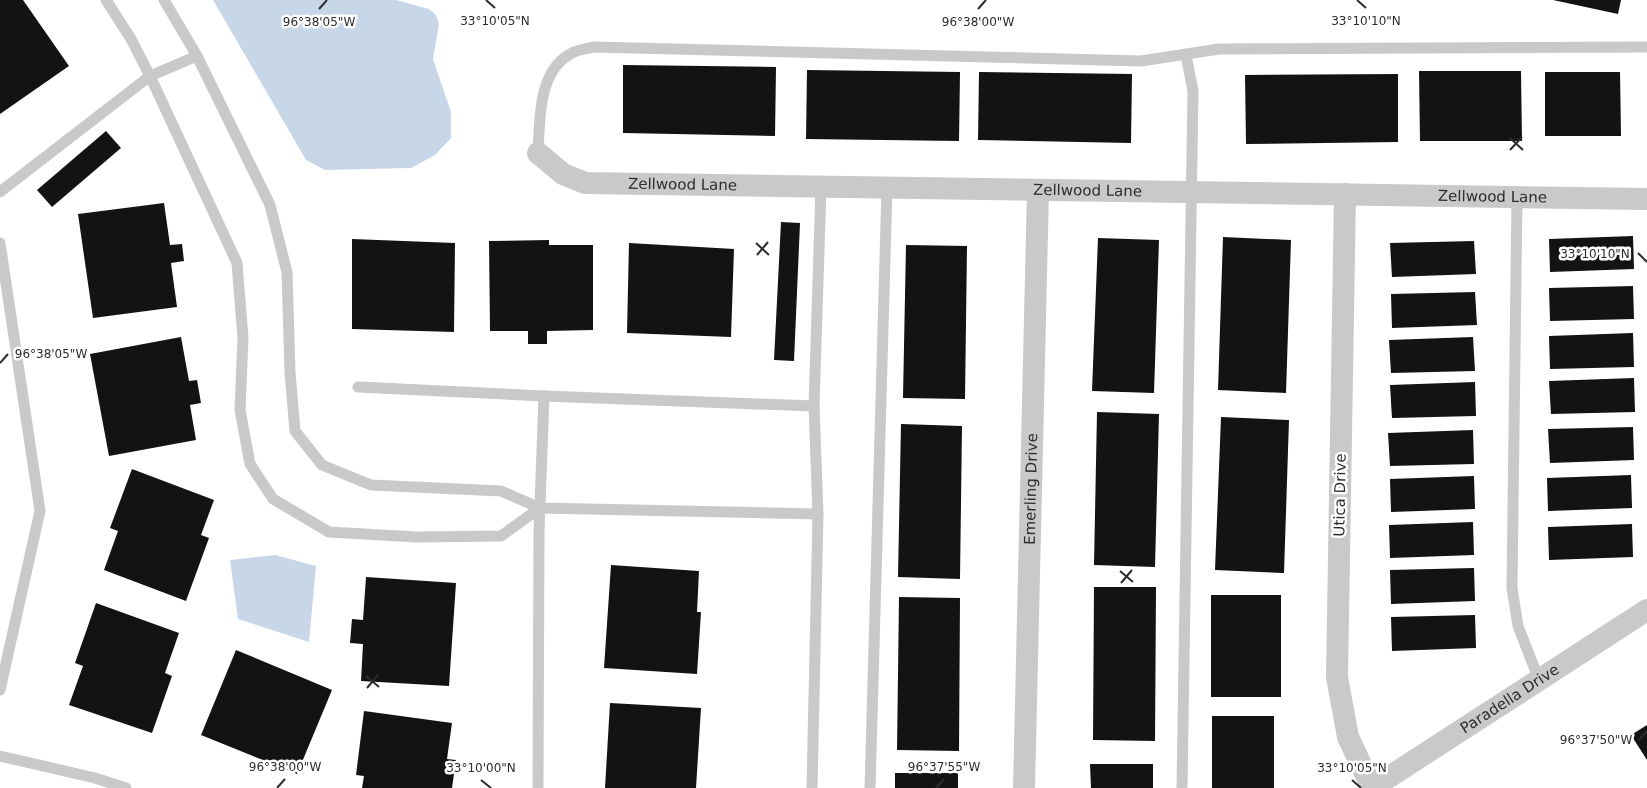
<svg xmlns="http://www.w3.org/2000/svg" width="1647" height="788" font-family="'DejaVu Sans',sans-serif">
<rect width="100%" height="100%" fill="#fff"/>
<g fill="#c7d7e7">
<polygon points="213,0 396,0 429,9 436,15 439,24 433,59 451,112 451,138 435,155 411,168 325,170 306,160"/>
<polygon points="275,555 316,566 309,642 238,619 230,560"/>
</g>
<g fill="#131313">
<polygon points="0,0 23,0 69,66 0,114"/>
<polygon points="1553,0 1621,0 1618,14"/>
<polygon points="623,65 776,67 775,136 623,133"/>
<polygon points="807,70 960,72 959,141 806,139"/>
<polygon points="1419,71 1521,71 1522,141 1420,141"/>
<polygon points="979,72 1132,74 1131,143 978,140"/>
<polygon points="1545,72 1620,72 1621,136 1545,136"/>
<polygon points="1398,74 1398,142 1246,144 1245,75"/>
<polygon points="106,131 121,148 52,207 37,190"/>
<polygon points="164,203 170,245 182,244 184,261 171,263 177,307 93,318 78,214"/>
<polygon points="781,222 800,223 794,361 774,360"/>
<polygon points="1633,236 1634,269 1550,272 1549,239"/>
<polygon points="1223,237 1291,240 1286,393 1218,390"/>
<polygon points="1098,238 1159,240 1154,393 1092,391"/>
<polygon points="352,239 455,243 454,332 352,329"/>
<polygon points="549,240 549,245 593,245 593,330 547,331 547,344 528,344 528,331 490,331 489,241"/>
<polygon points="1474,241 1476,274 1392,277 1390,243"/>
<polygon points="629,243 734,249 731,337 627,333"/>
<polygon points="906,245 967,246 965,399 903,398"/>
<polygon points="1633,286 1634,319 1550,321 1549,288"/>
<polygon points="1475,292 1477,325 1392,328 1391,294"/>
<polygon points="1633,333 1634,367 1550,369 1549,336"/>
<polygon points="181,337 189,381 197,380 201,403 190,405 196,440 109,456 90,354"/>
<polygon points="1473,337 1475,371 1391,373 1389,340"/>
<polygon points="1634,378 1635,412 1551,414 1549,381"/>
<polygon points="1475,382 1476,416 1392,418 1390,385"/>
<polygon points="1097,412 1159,414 1155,567 1094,565"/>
<polygon points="1221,417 1289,420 1284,573 1215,570"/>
<polygon points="901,424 962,426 960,579 898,577"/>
<polygon points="1633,427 1634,460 1550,463 1548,429"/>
<polygon points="1473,430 1474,464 1390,466 1388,433"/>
<polygon points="132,469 214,500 201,535 209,538 186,601 104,570 118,531 110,528"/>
<polygon points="1631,475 1632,508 1548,511 1547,478"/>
<polygon points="1474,476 1475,509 1391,512 1390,479"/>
<polygon points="1473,522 1474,555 1390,558 1389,525"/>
<polygon points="1632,524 1633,557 1549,560 1548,527"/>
<polygon points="611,565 699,571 697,612 701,612 697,674 604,668"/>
<polygon points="1474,568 1475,601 1391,604 1390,570"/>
<polygon points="366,577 456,583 449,686 361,681 363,644 350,643 352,619 363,620"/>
<polygon points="1094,587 1156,587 1155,741 1093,740"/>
<rect x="1211" y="595" width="70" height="102"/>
<polygon points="899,597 960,598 959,751 897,750"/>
<polygon points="96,603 179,633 165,673 172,676 152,733 69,705 83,666 75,663"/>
<polygon points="1475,615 1476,648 1392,651 1391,617"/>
<polygon points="236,650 332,690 297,774 201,735"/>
<polygon points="610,703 701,708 696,788 605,788"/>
<polygon points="364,711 452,723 447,759 456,760 452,788 362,788 364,776 356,775"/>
<rect x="1212" y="716" width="62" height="72"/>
<polygon points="1647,725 1647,760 1631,735"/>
<polygon points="1090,764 1153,764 1153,788 1091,788"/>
<rect x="895" y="773" width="63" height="15"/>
</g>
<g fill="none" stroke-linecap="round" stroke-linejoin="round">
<g stroke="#c9c9c9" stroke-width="11">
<polyline points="106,0 131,39 150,76 237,263 243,338 240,410 250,464 273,499 329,532 417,537 501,536 540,508"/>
<polyline points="164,0 197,56 270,205 287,272 290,372 295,431 322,465 371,485 501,491 540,508 818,514"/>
<path d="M538 153C540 120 537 69 574 52 580 49 587 49 593 47L1141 61 1219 49 1647 47"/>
<polyline points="0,192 150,76 197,56"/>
<polyline points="1517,197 1512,588 1518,626 1539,680"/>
<polyline points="0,243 40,511 0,690"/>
<polyline points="358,387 544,396 814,406"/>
<polyline points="0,756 95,778 126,788"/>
<polyline points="538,788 539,532 544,396"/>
<polyline points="812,788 818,514 814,406 821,188"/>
<polyline points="870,788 887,188"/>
<polyline points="1182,788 1193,91 1186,55"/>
</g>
<g stroke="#c9c9c9" stroke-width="22">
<path id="s1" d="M538 153 563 174 585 183 1647 199"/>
<polyline points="1345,194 1337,677 1348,737 1372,788"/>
<path id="s2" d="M1024 788 1038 190"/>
<path id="s3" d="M1372 788 1647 610"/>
</g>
</g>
<path fill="none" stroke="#2c2c2c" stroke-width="2" d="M486 0 495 8M1357 0 1366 8M319 9 327 0M978 9 986 0M1510 138 1523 150M1510 150 1522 137M756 243 769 255M1638 253 1647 262M757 255 768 242M0 363 8 354M1120 571 1133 582M1121 583 1132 570M366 676 379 687M367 688 378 675M1639 740 1647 731M481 780 491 788M1352 780 1361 788M277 788 285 779M936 788 944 779"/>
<g text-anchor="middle" stroke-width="5" stroke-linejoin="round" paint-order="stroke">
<g font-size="15" fill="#2c2c2c" stroke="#fff">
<text dy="5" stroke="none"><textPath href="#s1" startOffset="154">Zellwood Lane</textPath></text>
<text dy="5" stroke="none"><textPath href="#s1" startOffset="559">Zellwood Lane</textPath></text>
<text dy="5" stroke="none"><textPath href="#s1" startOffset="964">Zellwood Lane</textPath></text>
<text dy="5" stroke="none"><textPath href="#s2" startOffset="299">Emerling Drive</textPath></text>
<text transform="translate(1340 495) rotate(-89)" y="5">Utica Drive</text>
<text dy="5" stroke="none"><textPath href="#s3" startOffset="164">Paradella Drive</textPath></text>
</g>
</g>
<g font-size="12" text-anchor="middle" fill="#2c2c2c" stroke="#fff" stroke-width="5" stroke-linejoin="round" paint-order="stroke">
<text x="1366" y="25">33°10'10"N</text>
<text x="495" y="25">33°10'05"N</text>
<text x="319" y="26">96°38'05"W</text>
<text x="978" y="26">96°38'00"W</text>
<text x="1595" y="258">33°10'10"N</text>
<text x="51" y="358">96°38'05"W</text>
<text x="1596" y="744">96°37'50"W</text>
<text x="285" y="771">96°38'00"W</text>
<text x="944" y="771">96°37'55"W</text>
<text x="481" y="772">33°10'00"N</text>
<text x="1352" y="772">33°10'05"N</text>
</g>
</svg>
